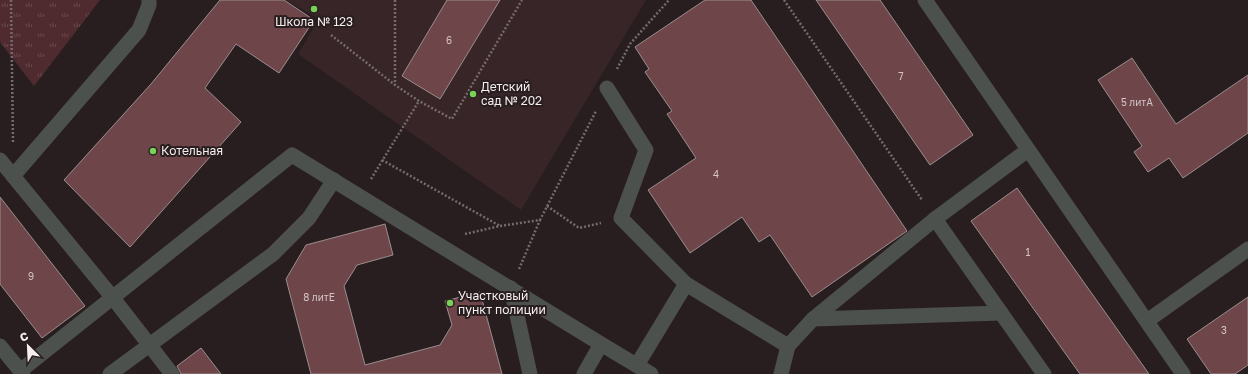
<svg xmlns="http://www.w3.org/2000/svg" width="1248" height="374" font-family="'Golos Text',sans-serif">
<defs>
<pattern id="park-tufts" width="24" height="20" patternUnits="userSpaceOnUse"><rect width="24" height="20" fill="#4f2b2f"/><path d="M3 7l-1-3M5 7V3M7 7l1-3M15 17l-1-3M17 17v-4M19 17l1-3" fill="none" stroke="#694a4d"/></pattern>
</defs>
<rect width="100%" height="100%" fill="#281e1f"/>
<polygon fill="#372527" points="286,0 646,0 521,210 298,54 319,19"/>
<polygon fill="url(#park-tufts)" points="0,0 100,0 34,86 0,42"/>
<g fill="#6e464a" stroke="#9b8d8e">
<polygon points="220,0 284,0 314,20 279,73 236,44 205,88 241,122 130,247 64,180 151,84"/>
<polygon points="447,0 500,0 440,99 402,76"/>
<polygon points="705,0 751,0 907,231 812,297 770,235 759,242 742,217 690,253 648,190 696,158 667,114 672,111 645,72 649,69 635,47"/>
<polygon points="816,0 880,0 973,135 930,165"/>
<polygon points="1132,58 1176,124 1248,75 1248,133 1183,178 1169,158 1148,172 1134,152 1142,146 1098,80"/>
<polygon points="1017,188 1036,215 1149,374 1080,374 971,221"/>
<polygon points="0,197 85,306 42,338 0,284"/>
<polygon points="385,224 393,255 357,265 344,286 365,365 440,345 452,325 445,301 480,292 502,374 311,374 286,279 306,245"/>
<polygon points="1248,297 1248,365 1235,374 1211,374 1187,339"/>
<polygon points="201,348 221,374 181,374 177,366"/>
</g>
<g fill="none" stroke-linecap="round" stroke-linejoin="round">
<g stroke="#746b6c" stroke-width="2.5" stroke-dasharray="2 2" stroke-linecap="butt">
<polyline points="11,0 13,142"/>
<polyline points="395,0 395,85"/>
<polyline points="784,0 922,200"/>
<polyline points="331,35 395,85 419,101 452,119 522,0"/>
<polyline points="617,69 630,44 669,0"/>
<polyline points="382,160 500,226"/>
<polyline points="371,179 419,101"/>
<polyline points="547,206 579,228 601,223"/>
<polyline points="465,234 500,226 540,220 596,111"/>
<polyline points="519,269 540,220"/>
</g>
<g stroke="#4d514d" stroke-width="15">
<polyline points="925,0 1183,374"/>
<polyline points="607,88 646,150 621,218 686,284 788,346 781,374"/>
<polyline points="0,160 113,298 172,374"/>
<polyline points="13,176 139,30 149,5 149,0"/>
<polyline points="935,219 1044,374"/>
<polyline points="511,288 530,374"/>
<polyline points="813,319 1001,313"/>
<polyline points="1147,321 1248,249"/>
<polyline points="0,346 23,374"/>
<polyline points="788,346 813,319 935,219 1028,150"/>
<polyline points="637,365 686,284"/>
<polyline points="20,371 292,155 601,344"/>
<polyline points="110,374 273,254 309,218 334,180"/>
<polyline points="584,374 601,344 651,374"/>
</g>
</g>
<g fill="#78d158" stroke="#281e1f" stroke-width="1.5">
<circle cx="314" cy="9" r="4"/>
<circle cx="473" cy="94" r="4"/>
<circle cx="153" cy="151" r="4"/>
<circle cx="450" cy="303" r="4"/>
</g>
<g text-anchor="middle" stroke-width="4" stroke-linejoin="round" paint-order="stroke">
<g font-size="10" fill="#d4c4c6">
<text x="449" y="44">6</text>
<text x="901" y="80">7</text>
<text x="1137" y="106">5 литА</text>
<text x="716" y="178">4</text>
<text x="1028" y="256">1</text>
<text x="31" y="280">9</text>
<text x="319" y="301">8 литЕ</text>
<text x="1224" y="334">3</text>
</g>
<g font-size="12" fill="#f6eeef" stroke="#281e1f" text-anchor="start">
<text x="314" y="26" text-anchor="middle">Школа № 123</text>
<text x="481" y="91">Детский<tspan x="481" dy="14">сад № 202</tspan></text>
<text x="161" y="155">Котельная</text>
<text x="458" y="300">Участковый<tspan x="458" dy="14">пункт полиции</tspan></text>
</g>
</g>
<g transform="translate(28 346) rotate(336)" stroke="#281e1f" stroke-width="3" paint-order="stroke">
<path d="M0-3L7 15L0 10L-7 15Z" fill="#f6eeef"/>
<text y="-6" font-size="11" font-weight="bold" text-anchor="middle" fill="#f6eeef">С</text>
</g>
</svg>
